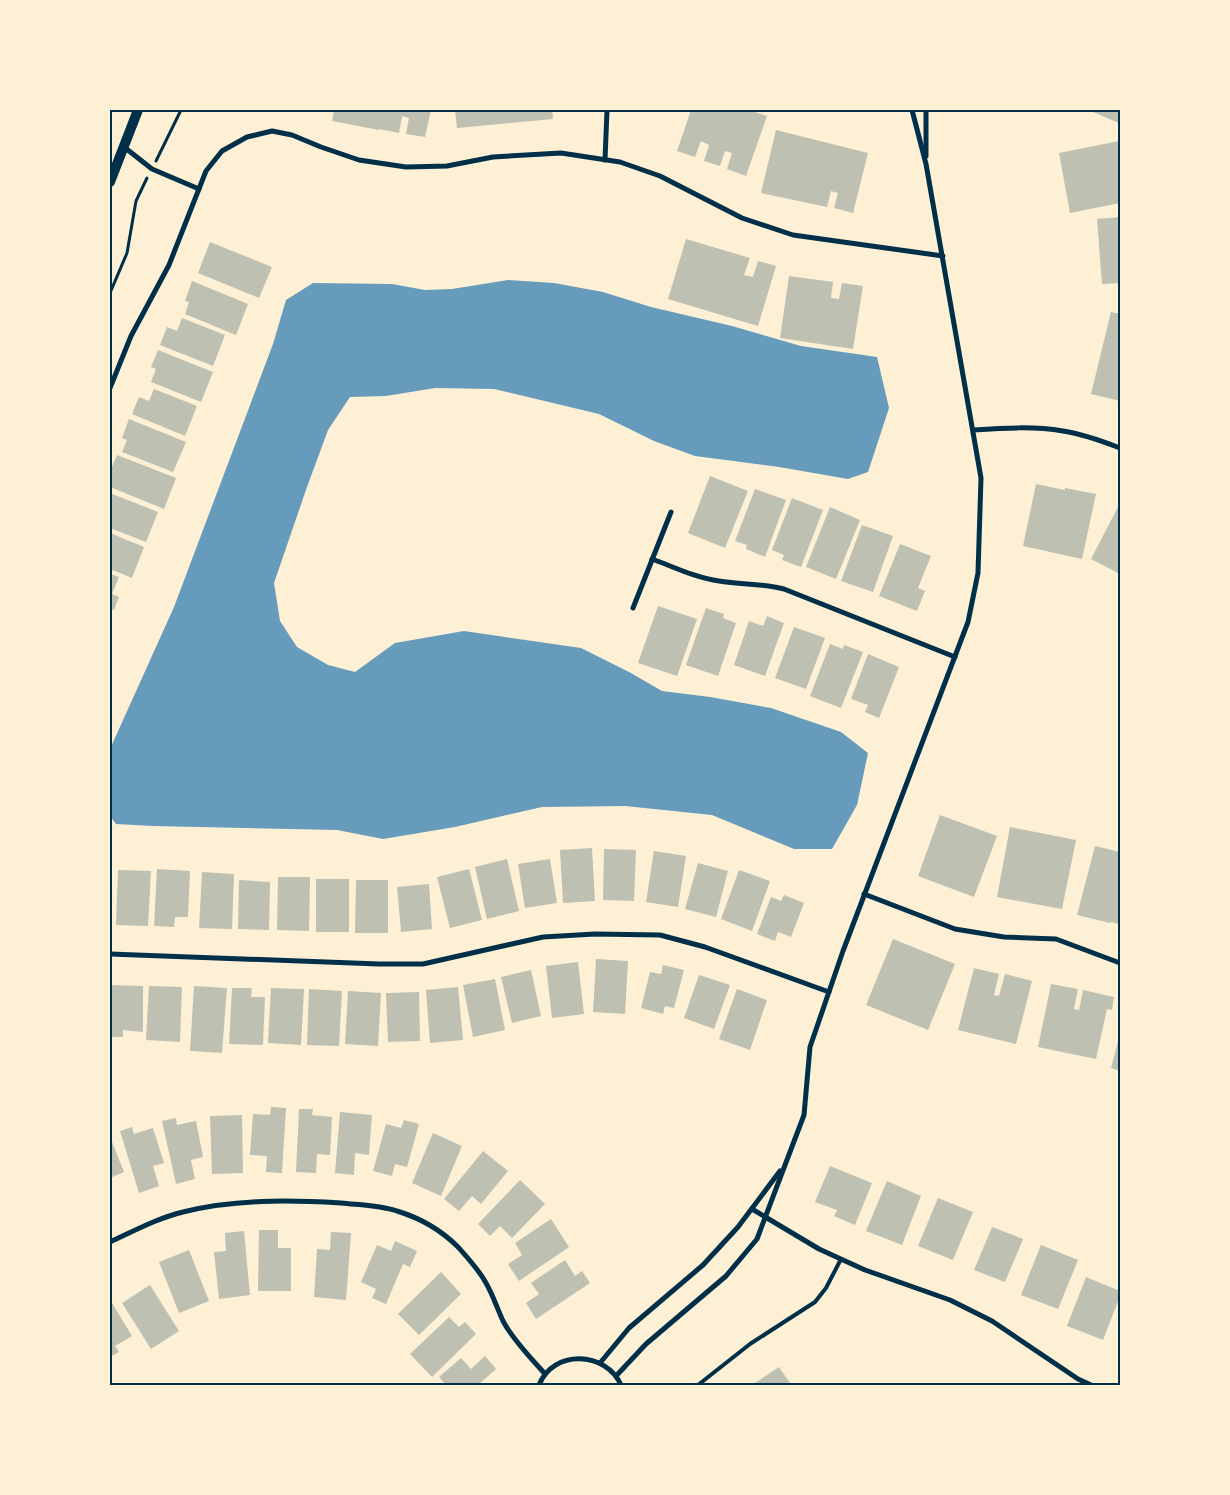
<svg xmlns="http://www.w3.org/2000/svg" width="1230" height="1495" font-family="'Source Sans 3',sans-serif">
<rect width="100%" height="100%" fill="#fdf0d5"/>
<polygon fill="#669bbc" points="508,280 554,283 603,292 651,307 732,326 801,346 877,357 889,408 868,472 848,479 779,467 695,456 654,441 599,414 494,389 435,388 386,396 350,397 328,430 307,487 274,583 280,621 297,647 328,665 355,672 395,643 464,631 581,648 631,673 662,691 710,697 771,708 841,732 868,753 857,805 832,849 794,849 712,815 625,806 542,807 455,827 383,839 337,830 153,826 116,824 110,816 110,749 174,607 273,344 286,300 313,283 392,284 425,290 452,289"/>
<g fill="#bec0b2">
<polygon points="334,110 431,110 425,137 406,134 409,118 402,116 399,133 379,129 379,130 332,121"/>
<polygon points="455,110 552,110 553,119 457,128"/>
<polygon points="691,110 749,110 767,116 746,176 727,169 732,153 725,151 720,166 704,161 709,145 701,141 695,157 677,151"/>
<polygon points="1088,110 1120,110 1120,120 1119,123"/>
<polygon points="776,130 868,153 853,213 834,208 838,193 831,191 827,207 761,193"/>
<polygon points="1119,141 1120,203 1070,213 1059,153"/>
<polygon points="1120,217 1120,283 1102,284 1097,219"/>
<polygon points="686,239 750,258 744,275 753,277 758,261 776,266 758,326 668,299"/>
<polygon points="210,242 272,267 259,298 198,273"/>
<polygon points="789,276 833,282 831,298 839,299 842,283 863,286 853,349 780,338"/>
<polygon points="192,281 248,304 236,335 185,314 189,302 185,301"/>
<polygon points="1111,312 1120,314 1120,401 1091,394"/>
<polygon points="182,318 225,335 213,366 160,345 167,327 177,331"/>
<polygon points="158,350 213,372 201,402 151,382 156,369 151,367"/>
<polygon points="154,389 197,406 185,436 132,414 139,397 149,401"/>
<polygon points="129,419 186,442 173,472 122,452 127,440 122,438"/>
<polygon points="117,455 176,478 164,509 110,487 110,471"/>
<polygon points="710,476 748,491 725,548 688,533"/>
<polygon points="1036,484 1065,490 1065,488 1096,494 1082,559 1023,546"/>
<polygon points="755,489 786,500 765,557 746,549 747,545 735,541"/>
<polygon points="110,493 158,512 146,542 110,528"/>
<polygon points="792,498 823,510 801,567 782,560 784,555 772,550"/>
<polygon points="1120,503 1120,574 1091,559"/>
<polygon points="830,507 860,520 836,579 806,567"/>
<polygon points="862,525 893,536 873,592 841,581"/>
<polygon points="110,533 144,547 132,578 110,569"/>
<polygon points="900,544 931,556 918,588 925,591 917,611 879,596"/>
<polygon points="110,574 119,577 112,594 119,597 114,610 110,609"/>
<polygon points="658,606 697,619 677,676 638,663"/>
<polygon points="706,608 724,614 723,618 736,623 718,676 686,665"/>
<polygon points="767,616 784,623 765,676 734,665 749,621 763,626"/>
<polygon points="794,627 825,638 806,689 775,678"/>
<polygon points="830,644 843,649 844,645 863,652 841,708 810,696"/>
<polygon points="868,654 899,667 879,718 865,712 868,705 851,699"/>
<polygon points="940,815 997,836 974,897 918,876"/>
<polygon points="1010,827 1076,840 1062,909 997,897"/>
<polygon points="1095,846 1120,852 1120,924 1111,922 1110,923 1077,915"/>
<polygon points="592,848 595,901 563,903 560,850"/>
<polygon points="604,849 636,850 634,901 603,900"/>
<polygon points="654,851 686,856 678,907 646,902"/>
<polygon points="507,859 519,911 487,919 475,867"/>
<polygon points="550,859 557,903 525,908 518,864"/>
<polygon points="698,863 728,871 716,917 685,909"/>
<polygon points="157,869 190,871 188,917 175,917 174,927 154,926"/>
<polygon points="469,869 482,920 450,928 437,877"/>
<polygon points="118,870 151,871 148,926 116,925"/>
<polygon points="739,870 770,881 752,931 721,919"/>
<polygon points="202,872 234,874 232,929 199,928"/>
<polygon points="278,877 310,877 309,931 277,930"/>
<rect x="316" y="879" width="33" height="53"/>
<polygon points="239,880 270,882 269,930 238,929"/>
<polygon points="356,880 388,880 388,933 355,933"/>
<polygon points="429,884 432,929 401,932 397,887"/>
<polygon points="784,895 804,903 791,937 778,932 775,941 757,934 771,897 781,901"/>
<polygon points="893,939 955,964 928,1030 866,1005"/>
<polygon points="596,959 628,961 625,1014 593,1012"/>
<polygon points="578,962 584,1014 552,1018 546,966"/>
<polygon points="663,965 684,970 674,1008 665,1006 663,1014 641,1008 650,972 661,974"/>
<polygon points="974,968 999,974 994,995 999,996 1005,974 1032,981 1016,1044 958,1030"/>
<polygon points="531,970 541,1016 512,1023 501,977"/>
<polygon points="699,975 730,985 714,1029 684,1018"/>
<polygon points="495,979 505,1030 473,1037 463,985"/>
<polygon points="1051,984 1078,989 1074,1009 1079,1010 1083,990 1114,997 1112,1010 1107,1009 1096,1059 1038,1047"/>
<polygon points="110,985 143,986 143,1032 123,1030 123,1037 110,1037"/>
<polygon points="149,986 182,987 180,1042 146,1040"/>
<polygon points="194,986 227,988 222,1053 190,1051"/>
<polygon points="458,987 463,1040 430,1043 426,990"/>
<polygon points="232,988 252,988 251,997 265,997 263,1045 229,1044"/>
<polygon points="271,988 304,989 301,1045 268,1043"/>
<polygon points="309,989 342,991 339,1046 307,1045"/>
<polygon points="737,989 767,1000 750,1050 719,1039"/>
<polygon points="348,991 381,993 378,1046 345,1044"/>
<polygon points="419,992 420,1041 388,1042 386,993"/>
<polygon points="1119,1038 1120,1038 1120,1071 1111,1068"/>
<polygon points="271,1107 286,1108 282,1173 266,1172 267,1156 250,1155 253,1114 270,1115"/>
<polygon points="299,1109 313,1109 312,1115 332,1117 330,1155 317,1154 316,1173 296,1172"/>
<polygon points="340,1112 372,1115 369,1155 355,1153 354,1175 335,1173"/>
<polygon points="242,1115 243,1173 212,1174 210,1116"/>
<polygon points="176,1118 177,1125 196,1121 203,1157 191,1160 195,1179 176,1184 162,1121"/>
<polygon points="404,1120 419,1124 407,1167 395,1164 392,1176 373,1171 386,1124 401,1128"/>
<polygon points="132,1127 134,1134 153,1128 164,1163 153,1166 159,1186 139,1193 120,1131"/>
<polygon points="433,1133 462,1146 441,1196 412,1183"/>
<polygon points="110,1137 124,1172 110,1178"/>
<polygon points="483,1151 508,1171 481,1204 472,1196 459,1211 444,1199"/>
<polygon points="830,1166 872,1183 855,1225 834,1216 837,1210 815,1202"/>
<polygon points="520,1180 545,1204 512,1238 500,1226 490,1236 478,1224"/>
<polygon points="887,1181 921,1196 902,1245 866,1231"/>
<polygon points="938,1198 973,1212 953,1260 918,1246"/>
<polygon points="551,1219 569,1247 519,1281 508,1264 522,1255 515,1243"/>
<polygon points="992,1227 1023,1239 1005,1282 974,1270"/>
<polygon points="259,1230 278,1230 278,1248 291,1248 291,1291 258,1291"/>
<polygon points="244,1231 250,1295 219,1299 214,1252 226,1251 225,1233"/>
<polygon points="331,1232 351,1233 346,1300 314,1297 317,1249 330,1250"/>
<polygon points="395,1241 417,1251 410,1267 403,1264 386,1304 372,1298 376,1289 361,1282 377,1245 391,1251"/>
<polygon points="1041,1245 1078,1260 1058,1309 1021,1295"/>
<polygon points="189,1250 209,1301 179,1313 159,1262"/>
<polygon points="565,1260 575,1276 582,1271 590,1283 536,1319 526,1303 539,1294 531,1283"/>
<polygon points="441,1272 461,1294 419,1335 398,1314"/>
<polygon points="1086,1277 1120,1291 1120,1296 1103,1340 1067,1326"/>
<polygon points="150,1285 179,1331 151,1349 122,1303"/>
<polygon points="112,1303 132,1336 115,1346 119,1352 110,1357 110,1305"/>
<polygon points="449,1317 459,1327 465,1322 476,1334 432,1377 410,1354"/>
<polygon points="485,1356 496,1369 478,1385 446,1385 439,1377 461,1358 471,1369"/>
<polygon points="779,1367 790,1383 788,1385 752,1385"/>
</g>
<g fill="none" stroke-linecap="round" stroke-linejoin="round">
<g stroke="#003049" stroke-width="3">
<polyline points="156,161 181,110"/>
<polyline points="110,293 127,253 136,201 147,178"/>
</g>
<polyline stroke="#003049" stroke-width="4" points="698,1385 750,1344 815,1302 826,1288 841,1259"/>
<g stroke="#003049" stroke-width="5">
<polyline points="926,110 926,156"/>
<polyline points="124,147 152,169 199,189"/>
<polyline points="605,160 607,110"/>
<polyline points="110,388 131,336 169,265 206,171 222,151 247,137 272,131 292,135 321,147 359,160 406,167 447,166 493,157 561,153 620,162 660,176 742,218 793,235 943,256"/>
<path d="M973 430C1003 428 1034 426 1063 431 1083 434 1102 441 1120 448"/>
<path d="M652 559C674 567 696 578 719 581 741 585 763 583 784 589L955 657"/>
<polyline points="633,608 671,512"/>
<polyline points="864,894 955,929 1004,937 1056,939 1120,963"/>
<polyline points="110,954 379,964 423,964 543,937 595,934 660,935 705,947 829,992"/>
<polyline points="752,1209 819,1249 865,1270 950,1300 992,1321 1078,1379 1091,1385"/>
<path d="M110 1242C134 1231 158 1218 183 1212 234 1199 289 1200 341 1203 360 1205 379 1205 397 1211 420 1218 441 1230 458 1247 468 1258 479 1270 486 1283 493 1295 497 1308 503 1321 513 1340 531 1358 545 1374"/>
<polyline points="600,1363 629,1328 703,1265 738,1227 780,1171"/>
<polyline points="616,1376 646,1344 726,1276 757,1239 804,1115 810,1047 843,951 968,622 978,573 981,478 926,164 912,110"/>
<path d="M539 1385C553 1349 606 1351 621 1385"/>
</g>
<polyline stroke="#003049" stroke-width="10" points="110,182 138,110"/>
</g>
<rect width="1230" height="1495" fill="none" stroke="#fdf0d5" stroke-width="222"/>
<rect x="111" y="111" width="1008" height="1273" fill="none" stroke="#003049" stroke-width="2"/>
</svg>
